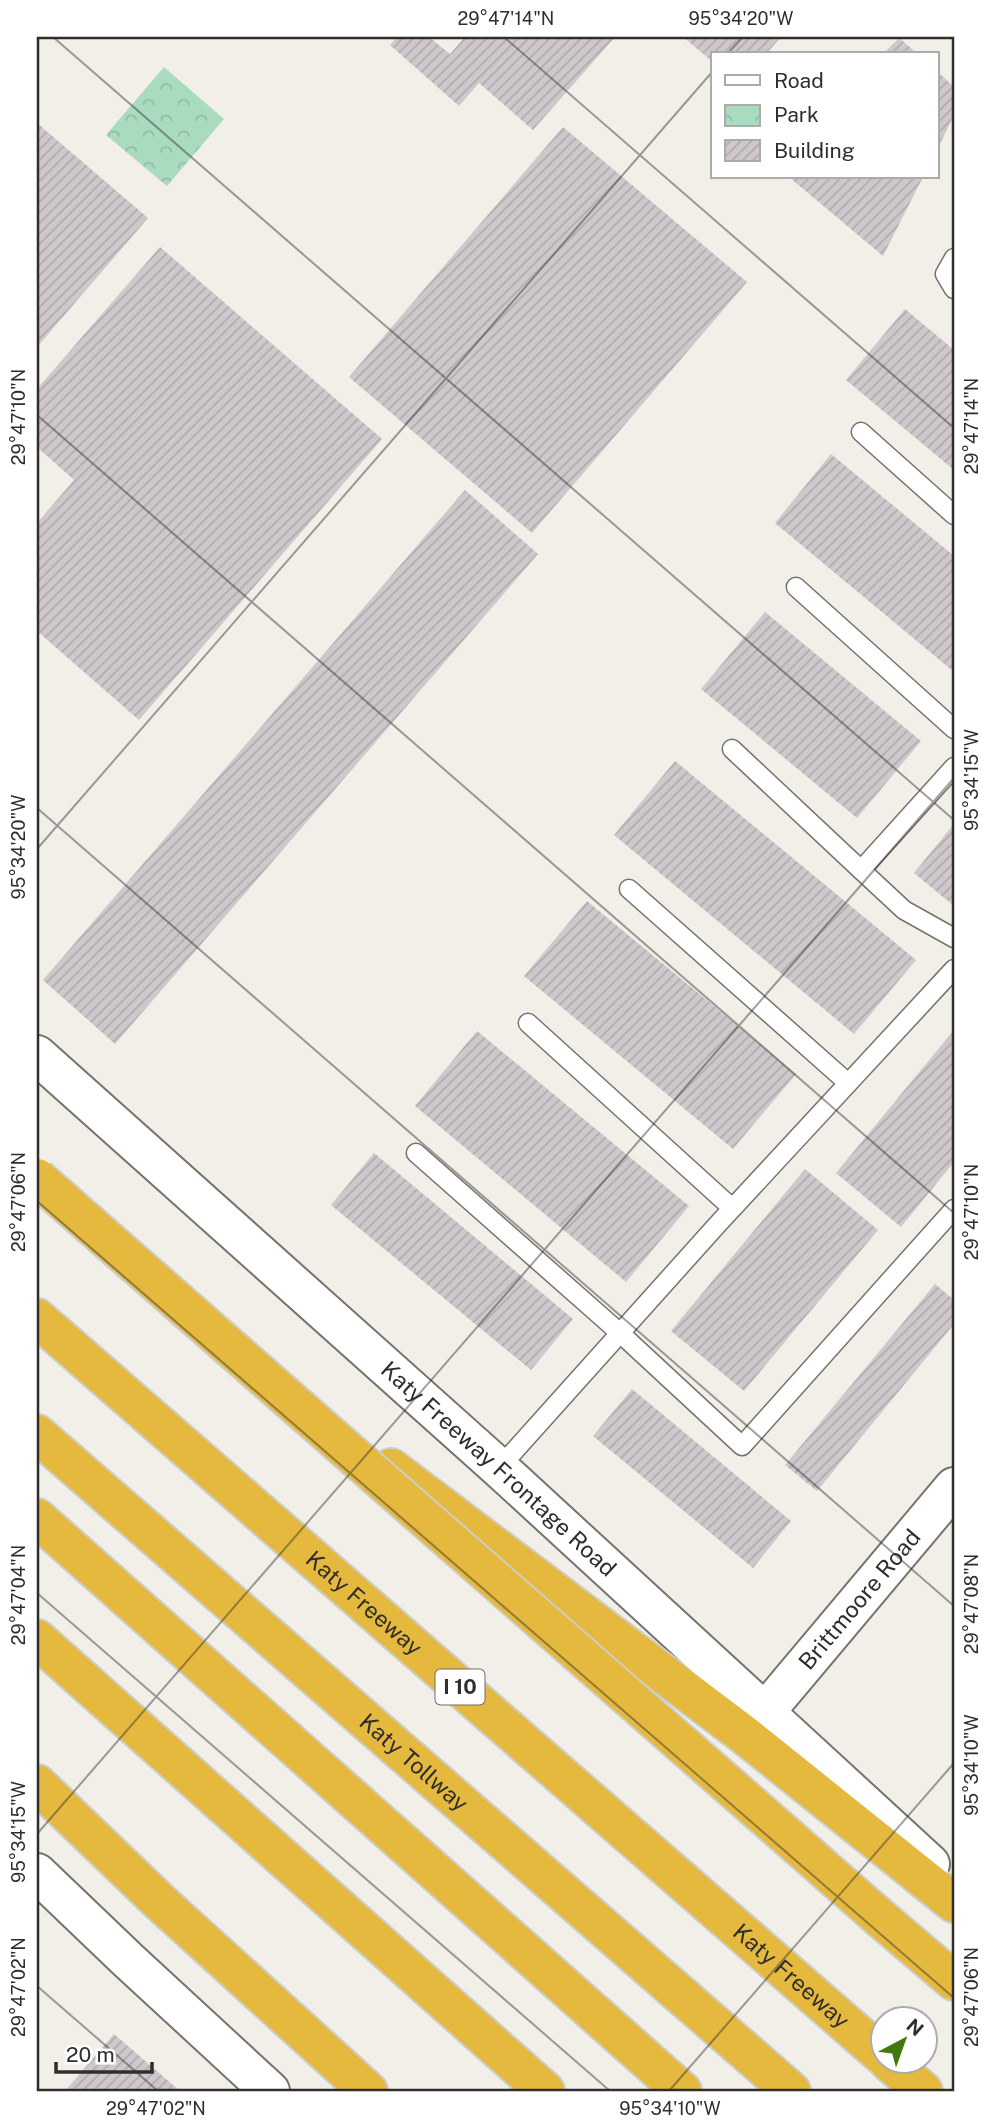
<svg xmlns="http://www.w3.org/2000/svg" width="991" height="2128" font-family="'Public Sans',sans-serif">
<defs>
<pattern id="park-crowns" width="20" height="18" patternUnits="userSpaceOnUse" patternTransform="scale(1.75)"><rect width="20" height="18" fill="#a9dbbf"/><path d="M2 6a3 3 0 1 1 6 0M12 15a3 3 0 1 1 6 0" fill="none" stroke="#92bca4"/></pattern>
<pattern id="building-hatch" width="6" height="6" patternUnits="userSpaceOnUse" patternTransform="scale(1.75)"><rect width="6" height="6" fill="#cec7cb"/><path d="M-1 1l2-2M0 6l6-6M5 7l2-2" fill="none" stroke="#b1abae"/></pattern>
</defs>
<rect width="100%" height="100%" fill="#f2eee8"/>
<polygon fill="url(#park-crowns)" points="164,67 224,119 167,186 106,135"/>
<g fill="url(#building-hatch)">
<polygon points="397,37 429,37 450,54 465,37 615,37 533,130 479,83 459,106 390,45"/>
<polygon points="683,37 781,37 766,54 713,54 713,62"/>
<polygon points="899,38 918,54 883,54"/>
<polygon points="937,71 954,87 954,115 937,150"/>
<polygon points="37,123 148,218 37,347"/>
<polygon points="563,127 747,282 532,533 349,377"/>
<polygon points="789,177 923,177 883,256"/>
<polygon points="160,247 382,439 139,720 37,631 37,523 74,480 37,447 37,389"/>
<polygon points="905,309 954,350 954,470 846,380"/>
<polygon points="831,454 954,556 954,672 775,523"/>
<polygon points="465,490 538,554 115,1044 43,980"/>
<polygon points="765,612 921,741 857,818 701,689"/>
<polygon points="675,761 916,960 854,1034 614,835"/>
<polygon points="954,824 954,906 914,873"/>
<polygon points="587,901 796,1074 733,1149 524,976"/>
<polygon points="954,1030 954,1162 901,1227 836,1173"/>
<polygon points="477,1031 689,1206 626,1282 415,1106"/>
<polygon points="374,1153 573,1319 531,1370 331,1205"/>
<polygon points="805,1169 878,1230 744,1391 671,1331"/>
<polygon points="935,1284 954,1300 954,1324 817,1491 785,1465"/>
<polygon points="632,1389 791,1521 753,1568 593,1436"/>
<polygon points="114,2034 180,2091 65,2091"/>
</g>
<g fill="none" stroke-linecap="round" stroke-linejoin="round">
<g stroke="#76726c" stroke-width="21">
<g id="service">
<polyline points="954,258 945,274 954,289"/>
<polyline points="861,432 954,515"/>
<polyline points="796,587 954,729"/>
<polyline points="732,749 861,870"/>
<polyline points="954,767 861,870 904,910 954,938"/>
<polyline points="629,889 848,1083"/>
<polyline points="528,1023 732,1208"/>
<polyline points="416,1153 620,1333 742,1446 954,1209"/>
<polyline points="499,1468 717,1225 954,969"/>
</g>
</g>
<g stroke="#76726c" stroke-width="42">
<g id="secondary">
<path id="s1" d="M37 1055 499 1468 930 1864"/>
<path id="s2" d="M765 1712 954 1487"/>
<polyline points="37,1873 129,1961 270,2091"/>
</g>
</g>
<g stroke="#cdcdcc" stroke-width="42">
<g id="motorway">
<path id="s3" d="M37 1318 883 2056"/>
<path id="s4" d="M37 1434 791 2091"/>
<polyline points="391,1468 747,1737 954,1903"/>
<polyline points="37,1518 682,2091"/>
<polyline points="37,1639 545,2091"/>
<polyline points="37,1784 161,1903 368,2091"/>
<polyline points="879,1917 954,1981"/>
<polyline points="889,2062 923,2091"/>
</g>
</g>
<use href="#service" stroke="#fff" stroke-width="18"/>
<use href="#secondary" stroke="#fff" stroke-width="38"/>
<use href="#motorway" stroke="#e4b93d" stroke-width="38"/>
<g stroke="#cdcdcc" stroke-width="42" stroke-linecap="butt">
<polyline id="motorway-bridge" points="37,1178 879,1917"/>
</g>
<use href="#motorway-bridge" stroke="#e4b93d" stroke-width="38"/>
</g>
<path fill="none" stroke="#302e2c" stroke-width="2" stroke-opacity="0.45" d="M53 37 954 820M504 37 954 428M727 54 743 37M37 415 954 1213M37 808 954 1606M37 849 713 71M37 1201 954 1998M37 1593 610 2091M37 1834 954 778M37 1986 158 2091M669 2091 954 1763"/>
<g text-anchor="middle" stroke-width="7" stroke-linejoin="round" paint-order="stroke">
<rect fill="#fff" stroke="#6e6d6b" stroke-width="2" x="435.5" y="1669.5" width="49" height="35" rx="5"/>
<g font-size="21" font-weight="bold" fill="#302e2c">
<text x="460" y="1694">I 10</text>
</g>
<g font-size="23" fill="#302e2c" stroke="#fff">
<text dy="8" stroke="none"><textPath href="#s1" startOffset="620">Katy Freeway Frontage Road</textPath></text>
<text dy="8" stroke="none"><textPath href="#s2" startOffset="147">Brittmoore Road</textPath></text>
<text dy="8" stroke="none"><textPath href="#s3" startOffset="434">Katy Freeway</textPath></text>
<text dy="8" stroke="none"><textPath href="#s4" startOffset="500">Katy Tollway</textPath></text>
<text dy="8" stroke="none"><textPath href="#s3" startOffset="1001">Katy Freeway</textPath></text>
</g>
</g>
<rect width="991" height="2128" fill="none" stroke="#ffffff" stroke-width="77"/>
<rect x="711" y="52" width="228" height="126" fill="#ffffff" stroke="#acabab" stroke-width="2"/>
<rect x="725" y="75" width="35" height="10" fill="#ffffff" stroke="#acabab" stroke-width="2"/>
<text x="774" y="88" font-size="21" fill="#302e2c">Road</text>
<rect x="725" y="105" width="35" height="21" fill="url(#park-crowns)" stroke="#acabab" stroke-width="2"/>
<text x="774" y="122" font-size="21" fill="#302e2c">Park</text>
<rect x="725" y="140" width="35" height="21" fill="url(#building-hatch)" stroke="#acabab" stroke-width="2"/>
<text x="774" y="158" font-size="21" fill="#302e2c">Building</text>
<g transform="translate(904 2040) rotate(41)"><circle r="33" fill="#ffffff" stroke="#acabab" stroke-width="2"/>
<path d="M0-5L12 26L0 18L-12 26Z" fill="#41790f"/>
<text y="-10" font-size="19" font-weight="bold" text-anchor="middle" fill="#302e2c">N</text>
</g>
<path d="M56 2062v10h96v-10" fill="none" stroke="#302e2c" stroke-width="3.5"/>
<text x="66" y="2062" font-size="21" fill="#302e2c" stroke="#ffffff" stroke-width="5" paint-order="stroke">20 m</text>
<rect x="38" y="38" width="915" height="2052" fill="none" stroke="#302e2c" stroke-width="2.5"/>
<g font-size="18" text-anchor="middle" fill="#302e2c">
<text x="506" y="25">29°47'14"N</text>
<text x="741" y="25">95°34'20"W</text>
<text transform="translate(19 417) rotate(-90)" y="6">29°47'10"N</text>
<text transform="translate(972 426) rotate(-90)" y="6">29°47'14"N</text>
<text transform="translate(972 780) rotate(-90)" y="6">95°34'15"W</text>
<text transform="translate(19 847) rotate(-90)" y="6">95°34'20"W</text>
<text transform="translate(19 1202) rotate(-90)" y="6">29°47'06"N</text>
<text transform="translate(972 1212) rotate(-90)" y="6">29°47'10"N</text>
<text transform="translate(19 1595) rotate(-90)" y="6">29°47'04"N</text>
<text transform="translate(972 1604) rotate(-90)" y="6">29°47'08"N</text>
<text transform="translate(972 1765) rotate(-90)" y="6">95°34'10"W</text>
<text transform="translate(19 1832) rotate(-90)" y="6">95°34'15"W</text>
<text transform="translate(19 1987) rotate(-90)" y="6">29°47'02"N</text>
<text transform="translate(972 1997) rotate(-90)" y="6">29°47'06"N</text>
<text x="156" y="2115">29°47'02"N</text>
<text x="670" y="2115">95°34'10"W</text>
</g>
</svg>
